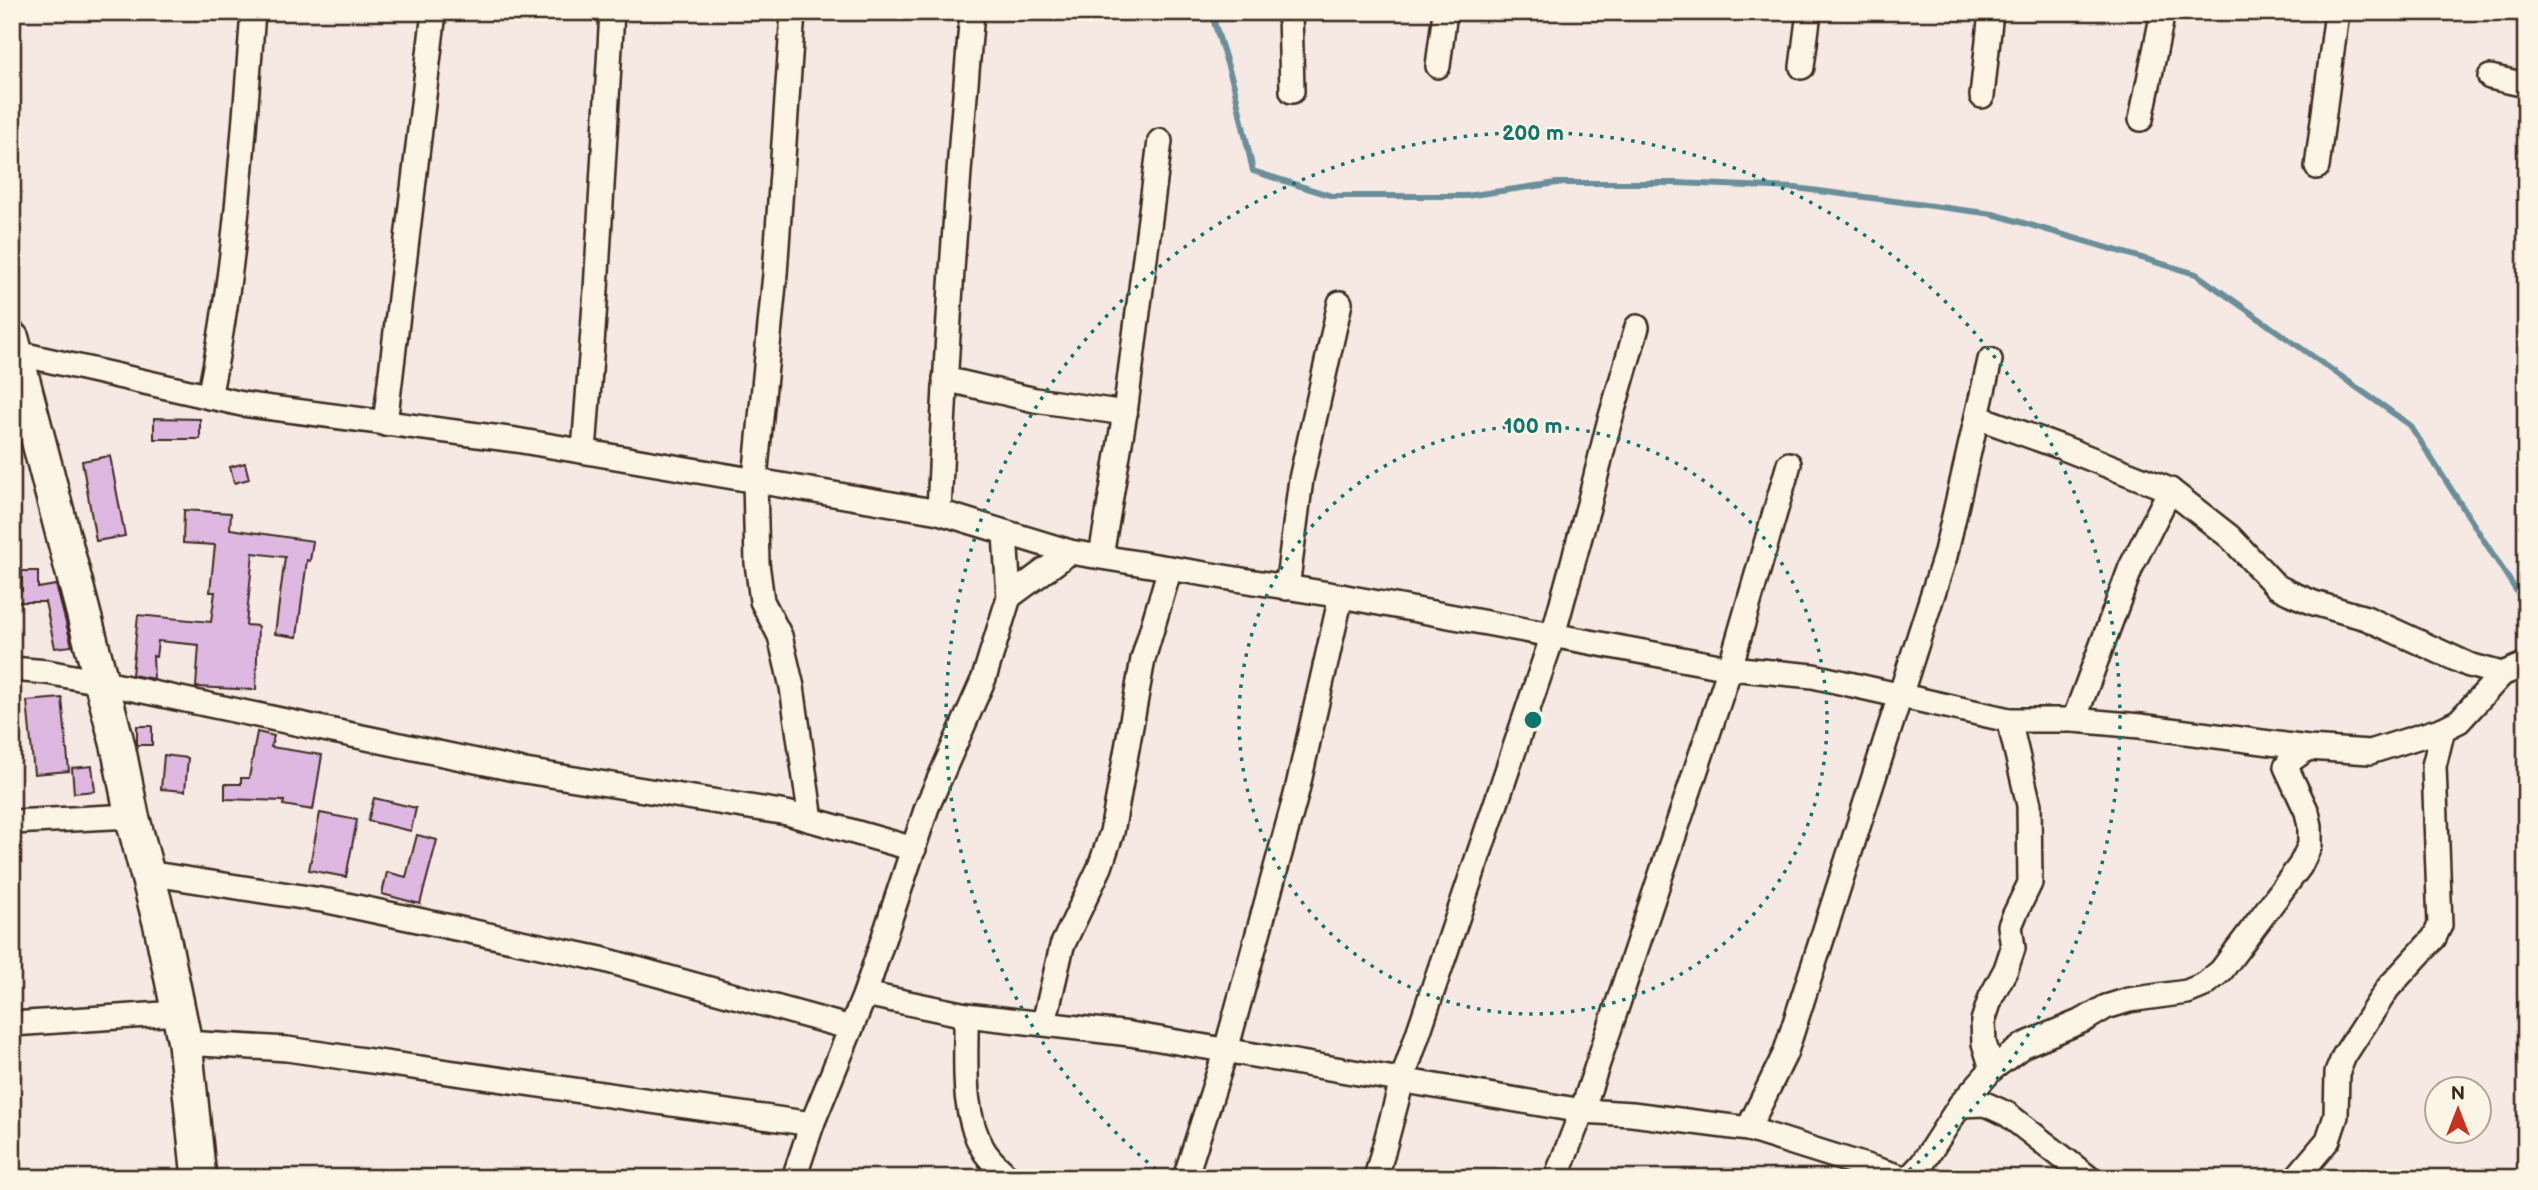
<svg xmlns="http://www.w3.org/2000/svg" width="2538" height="1190" font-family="'Balsamiq Sans',sans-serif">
<rect width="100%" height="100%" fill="#f6e9e4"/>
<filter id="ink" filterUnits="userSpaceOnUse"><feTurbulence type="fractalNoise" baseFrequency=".0143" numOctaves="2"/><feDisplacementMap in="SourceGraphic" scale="14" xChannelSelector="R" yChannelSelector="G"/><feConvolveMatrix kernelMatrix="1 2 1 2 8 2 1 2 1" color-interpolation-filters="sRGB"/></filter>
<g filter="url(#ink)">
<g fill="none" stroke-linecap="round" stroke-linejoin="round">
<polyline stroke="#6a8f9a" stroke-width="6" points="1211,12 1234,86 1253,171 1332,196 1466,196 1557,183 1678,183 1796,188 1993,214 2196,274 2410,425 2526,606"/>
</g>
<g fill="#deb8e1" stroke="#3b2a1e" stroke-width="2">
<polygon points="154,418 200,419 200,439 154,439"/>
<polygon points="110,456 125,536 96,541 82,461"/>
<polygon points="245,463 249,479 234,483 230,467"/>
<polygon points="184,510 231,513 230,529 313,541 310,561 307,560 297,637 275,634 285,557 253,553 246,625 258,626 256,690 196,687 199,645 158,641 156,657 153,656 154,679 132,675 138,615 211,622 215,592 210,592 215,545 183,543"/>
<polygon points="22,571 38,571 38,588 56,585 72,646 55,648 45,602 12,602 12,593 22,591"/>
<polygon points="62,698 69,771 34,774 27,701"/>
<rect x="137" y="726" width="15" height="19"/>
<polygon points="257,732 274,736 271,747 322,755 313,810 283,805 284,801 225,799 225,784 241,784 241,778 249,778"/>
<polygon points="164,755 188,758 185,791 161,789"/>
<polygon points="92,766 95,791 74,793 72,768"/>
<polygon points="374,798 416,808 411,831 368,821"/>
<polygon points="320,813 357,820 346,877 309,870"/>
<polygon points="417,835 437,840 420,904 382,894 387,872 406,877"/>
</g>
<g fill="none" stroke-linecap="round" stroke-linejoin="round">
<g stroke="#3b2a1e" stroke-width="28">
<g id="street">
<polyline points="793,12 775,274 755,479 756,524 757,563 762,601 780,636 792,687 811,820"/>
<polyline points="1290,12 1292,91"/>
<polyline points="1438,66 1445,12"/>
<polyline points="1802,67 1809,12"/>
<polyline points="2490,77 2526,85"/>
<polyline points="1982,96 1991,12"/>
<polyline points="2141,119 2163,12"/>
<polyline points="2317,167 2337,12"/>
<polyline points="12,352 242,404 516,440 939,512 1070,552 1341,596 1730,668 1813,676 2009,720 2074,720 2140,726 2308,748 2370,752 2443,729 2459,721 2502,674 2526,664"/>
<polyline points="945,379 1035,400 1125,413"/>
<path d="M209 397C236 269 243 142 253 12"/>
<polyline points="1977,417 2061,447 2170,490 2230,537 2276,586 2290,593 2314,603 2366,618 2469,665 2502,674"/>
<polyline points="385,424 434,12"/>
<polyline points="584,451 596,290 612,12"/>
<path d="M939 512C946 345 957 179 972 12"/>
<polyline points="1101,556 1125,413 1160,141"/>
<polyline points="1287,588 1301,479 1340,303"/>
<polyline points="1009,597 1070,552"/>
<polyline points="12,669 47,672 100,682 519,770 787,813 914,849"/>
<polyline points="2074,720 2131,567 2170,490"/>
<polyline points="12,822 132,816"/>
<polyline points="147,873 328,901 601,959 851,1028"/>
<polyline points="865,994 966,1015 1130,1034 1582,1111 1632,1114 1748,1129 1904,1178"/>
<path d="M966 1015C967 1058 960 1110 983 1149 989 1160 1000 1169 1009 1178"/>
<polyline points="1044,1023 1062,946 1100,867 1112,832 1143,659 1170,568"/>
<polyline points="12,1024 178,1013"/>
<polyline points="185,1043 287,1049 812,1124"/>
<polyline points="1992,1069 1984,1043 1983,1021 1991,997 2006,969 2013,948 2010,926 2015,914 2030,883 2029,805 2009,720"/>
<polyline points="1960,1105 1985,1104 2007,1114 2089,1178"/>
<polyline points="1748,1129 1785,1054 1945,556 1990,360"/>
<polyline points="794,1178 812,1124 865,994 927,807 984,678 1009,597 1005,534"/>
<polyline points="1185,1178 1226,1050 1296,795 1341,596"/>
<polyline points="1376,1178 1402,1081 1553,635 1589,504 1608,427 1637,327"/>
<polyline points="1556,1178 1582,1111 1730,668 1789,464"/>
<polyline points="1909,1178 1922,1164 1960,1105 1992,1069 2024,1045 2084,1020 2106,1007 2129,1000 2187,992 2204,985 2221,971 2300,866 2310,845 2310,826 2307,812 2286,767 2290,761 2308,748"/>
<polyline points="2296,1178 2328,1140 2336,1116 2337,1073 2344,1056 2388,988 2434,938 2440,925 2434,766 2443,729"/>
</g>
</g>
<g stroke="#3b2a1e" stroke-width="38">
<polyline id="secondary" points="12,339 118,746 132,816 161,926 185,1043 199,1178"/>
</g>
<use href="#street" stroke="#fcf5e5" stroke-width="23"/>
<use href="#secondary" stroke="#fcf5e5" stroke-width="33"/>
</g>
</g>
<g fill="none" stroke="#0f766e" stroke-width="3.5" stroke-dasharray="3.5 7">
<circle cx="1533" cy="720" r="294"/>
<path d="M1164 1176A587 587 0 1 1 1902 1176"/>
</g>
<circle cx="1533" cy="720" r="10" fill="#0f766e" stroke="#fcf5e5" stroke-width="3.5"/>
<g font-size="21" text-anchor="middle" font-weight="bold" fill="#0f766e" stroke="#fcf5e5" stroke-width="5" stroke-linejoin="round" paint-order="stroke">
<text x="1533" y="140">200 m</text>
<text x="1533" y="433">100 m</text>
</g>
<rect width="2538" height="1190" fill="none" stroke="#fcf5e5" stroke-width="42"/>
<rect x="21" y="21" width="2496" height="1148" fill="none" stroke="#3b2a1e" stroke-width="2.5" filter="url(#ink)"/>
<g transform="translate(2458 1110)"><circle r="33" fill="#fcf5e5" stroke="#afa495" stroke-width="2"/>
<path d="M0-5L12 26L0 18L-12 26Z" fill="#c8321e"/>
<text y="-10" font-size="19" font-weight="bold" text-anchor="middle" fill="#3b2a1e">N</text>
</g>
</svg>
